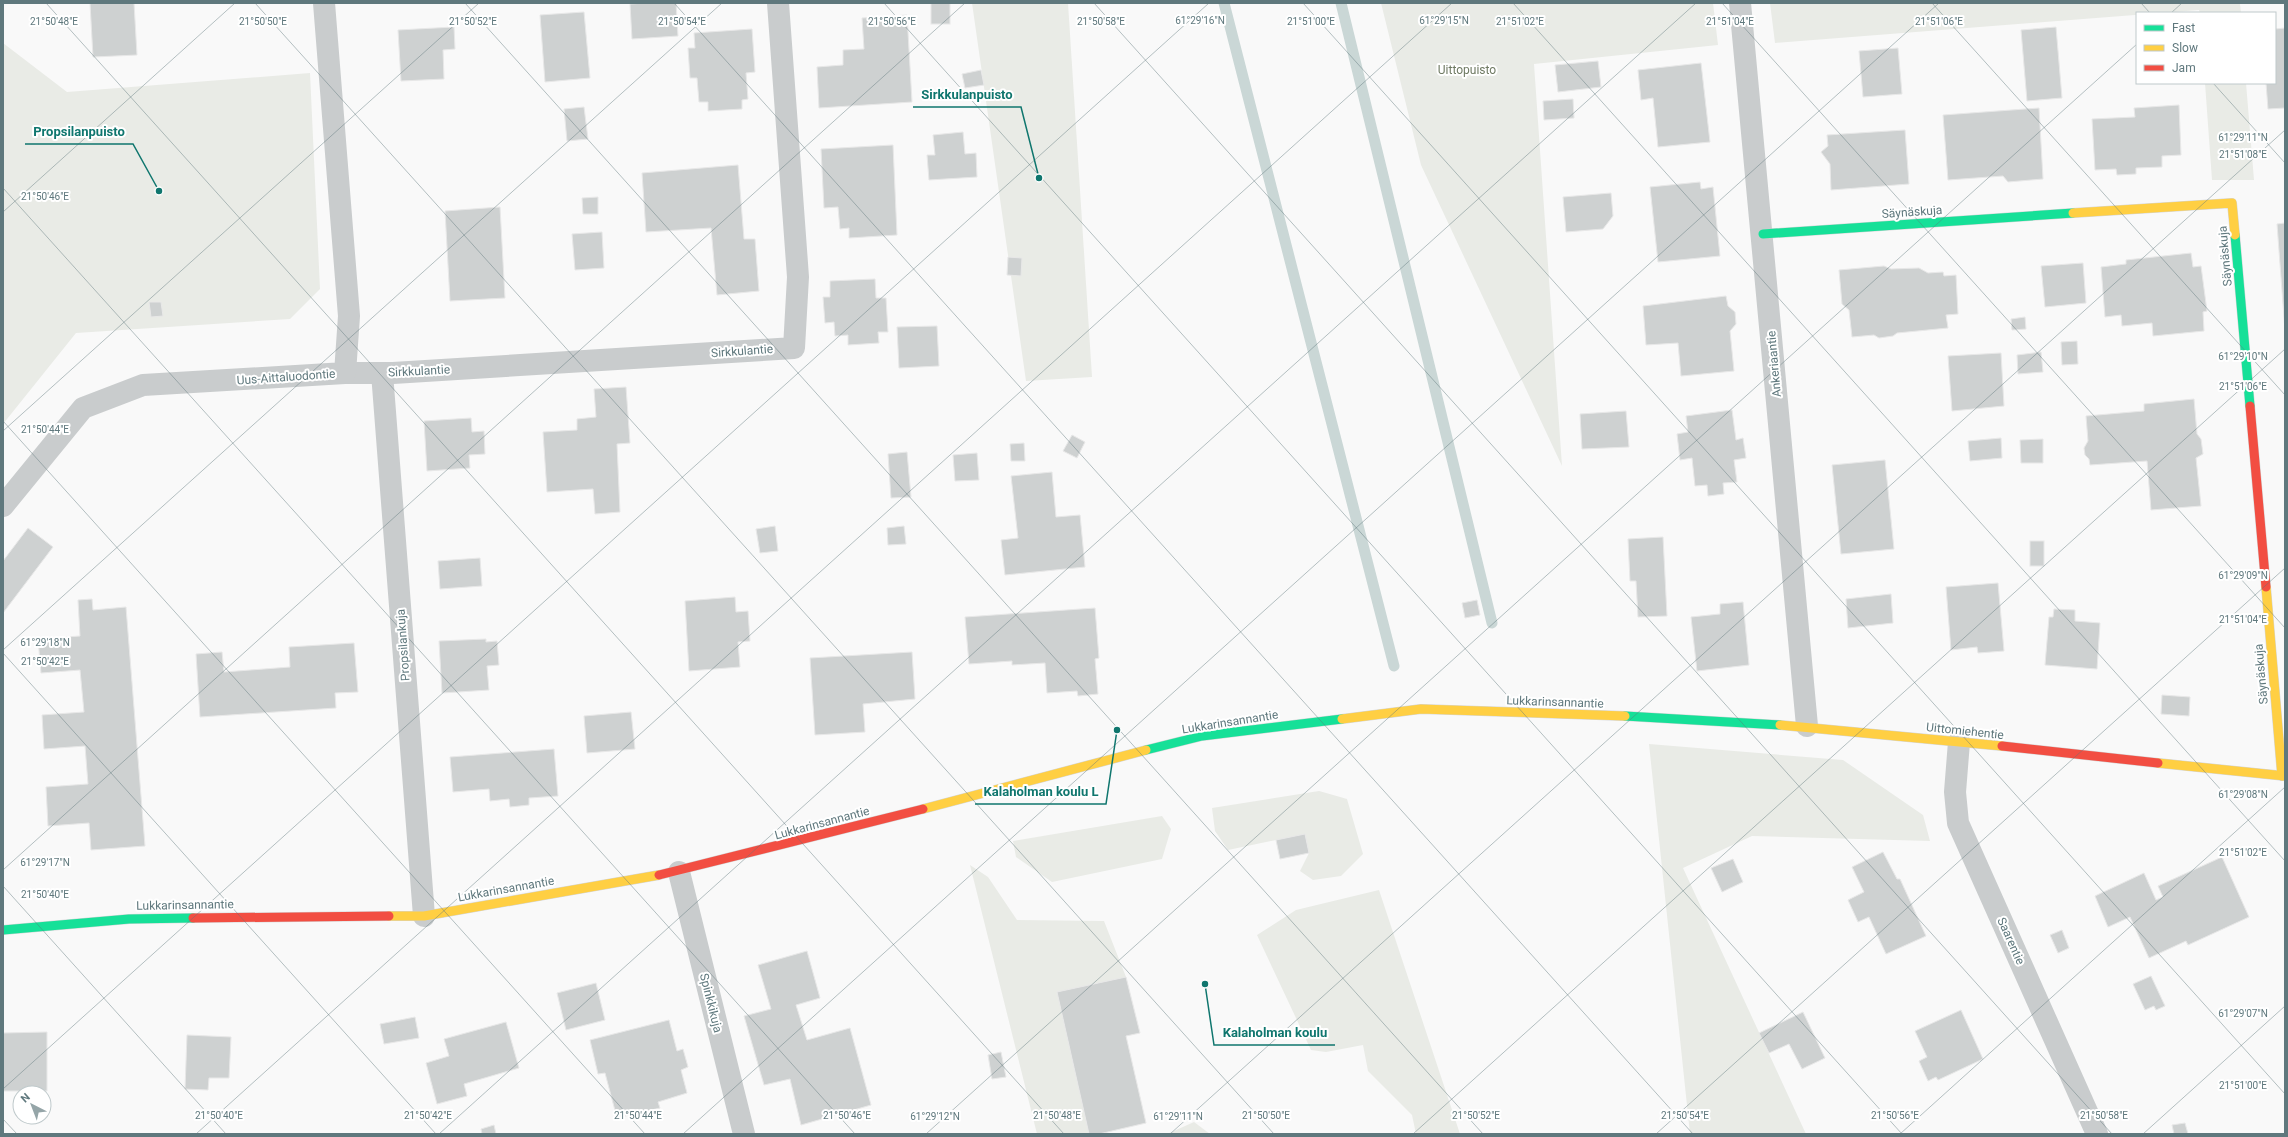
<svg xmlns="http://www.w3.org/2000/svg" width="2288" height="1137" font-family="Roboto,sans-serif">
<rect width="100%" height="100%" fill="#f9f9f9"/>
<g fill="#e9ebe6">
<polygon points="972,3 1068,3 1092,377 1026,381"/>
<polygon points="1381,3 1713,3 1718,45 1534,64 1562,466 1421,165"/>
<polygon points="1770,3 2252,3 2240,4 2241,13 2200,13 2199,10 1775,43"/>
<polygon points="3,43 67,92 310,73 320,289 290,319 76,333 3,424"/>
<polygon points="2205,83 2246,83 2254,180 2212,180"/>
<polygon points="1649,744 1843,760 1923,815 1930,841 1752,836 1683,868 1806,1134 1690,1134"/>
<polygon points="1319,791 1347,799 1363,854 1341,876 1313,880 1300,871 1309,853 1305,834 1228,850 1215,831 1212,808"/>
<polygon points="1162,816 1171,829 1162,859 1052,882 1016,857 1013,841"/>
<polygon points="970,865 988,877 1017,920 1104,921 1126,977 1057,992 1089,1134 1037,1134"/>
<polygon points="1379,890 1460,1134 1416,1134 1412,1115 1368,1071 1363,1045 1326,1052 1311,1050 1257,935 1296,910"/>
<polygon points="1194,1122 1210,1134 1167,1134"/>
</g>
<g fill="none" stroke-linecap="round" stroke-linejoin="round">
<g stroke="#cad7d6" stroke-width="11">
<polyline points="1224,3 1394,666"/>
<polyline points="1341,3 1492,623"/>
</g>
</g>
<g fill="#ced1d1" stroke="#e8e8e8">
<polygon points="90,3 134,3 137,55 93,57"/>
<polygon points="645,3 676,3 678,36 632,39 630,4"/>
<rect x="931" y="3" width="19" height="21"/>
<polygon points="584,12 590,78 545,82 540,15"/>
<polygon points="907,15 912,102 819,108 817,67 843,65 843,50 864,49 862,18"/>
<polygon points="454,27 455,49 443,50 444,79 401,81 398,30"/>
<polygon points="2056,27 2062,98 2027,101 2021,30"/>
<polygon points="2285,28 2285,108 2268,109 2266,83 2275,83 2275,29"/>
<polygon points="752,29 755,72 746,73 748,99 742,100 742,109 708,111 708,102 699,102 697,78 690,78 688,48 695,48 694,33"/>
<polygon points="1898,48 1902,94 1863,97 1859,51"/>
<polygon points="1598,61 1601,87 1558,92 1555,65"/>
<polygon points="1701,63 1710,142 1658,147 1653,98 1641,100 1638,70"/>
<polygon points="981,70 984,85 965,88 962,74"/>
<polygon points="1573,99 1574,118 1544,120 1543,101"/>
<polygon points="2179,105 2181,155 2162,156 2162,167 2136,168 2136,174 2117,175 2116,169 2095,170 2092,119 2135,117 2134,108"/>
<polygon points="584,107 588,139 567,141 564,109"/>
<polygon points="2039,108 2043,179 2008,182 2003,176 1948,180 1943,115"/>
<polygon points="1905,130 1909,184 1831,190 1830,164 1821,152 1828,146 1827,135"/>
<polygon points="963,132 965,154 976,153 977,177 929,180 927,155 935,155 933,135"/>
<polygon points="893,145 897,235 849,238 849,228 840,229 838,207 824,208 821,149"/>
<polygon points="738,165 744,239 755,239 759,291 717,295 711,228 646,232 642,173"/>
<polygon points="1700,182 1701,189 1713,187 1720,256 1658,262 1650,187"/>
<polygon points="1611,193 1613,216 1603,229 1566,232 1563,197"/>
<polygon points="598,197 598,214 583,214 582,198"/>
<polygon points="500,207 505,298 450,301 445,211"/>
<polygon points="2285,223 2285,331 2277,224"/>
<polygon points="602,232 604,268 575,270 572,234"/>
<polygon points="2191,253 2193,267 2201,266 2207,311 2203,312 2204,331 2153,336 2152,323 2122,326 2121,315 2105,317 2101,267 2126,264 2126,260"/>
<polygon points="1008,257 1022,258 1021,276 1007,275"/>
<polygon points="2083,263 2086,303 2045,307 2041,266"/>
<polygon points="1884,266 1891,269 1919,268 1928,273 1943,272 1944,276 1956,275 1958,314 1946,315 1948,328 1897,333 1893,336 1879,338 1874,335 1852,337 1849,310 1842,304 1839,270"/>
<polygon points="875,279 876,298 886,298 888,332 878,332 879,343 848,345 848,335 835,336 834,322 825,323 823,297 830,297 830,281"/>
<polygon points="1726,296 1728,306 1735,312 1736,324 1730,331 1734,371 1681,376 1678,343 1646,345 1643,306"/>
<polygon points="149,302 161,302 163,316 151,317"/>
<polygon points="2025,317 2026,329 2012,330 2011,319"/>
<polygon points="937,326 939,366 899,368 897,327"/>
<polygon points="2077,341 2078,364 2062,365 2061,342"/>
<polygon points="2041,352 2043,372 2018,374 2017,355"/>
<polygon points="2001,353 2004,406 1952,411 1948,356"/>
<polygon points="626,387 630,443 617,444 620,512 595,514 593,489 547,492 543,432 577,430 577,419 596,417 594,389"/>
<polygon points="2194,399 2197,434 2201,439 2203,454 2196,458 2201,506 2151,510 2147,461 2090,465 2089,459 2085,455 2084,448 2088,441 2086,416 2144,411 2144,404"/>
<polygon points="1732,410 1736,440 1743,438 1746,458 1734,460 1737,482 1723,483 1724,494 1708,496 1707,485 1695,486 1692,458 1680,460 1677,434 1688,432 1686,416"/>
<polygon points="1626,411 1629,447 1582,449 1580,414"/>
<polygon points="471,418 472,432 484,431 485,454 469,455 470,468 427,471 424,421"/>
<polygon points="1072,435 1085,442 1077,458 1063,451"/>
<polygon points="2001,438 2002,458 1970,461 1968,441"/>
<polygon points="2043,439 2043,463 2021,463 2020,440"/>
<polygon points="1024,443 1025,461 1011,461 1010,444"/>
<polygon points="907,452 911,497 891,498 888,454"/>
<polygon points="977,453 979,480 955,481 953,455"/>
<polygon points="1885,460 1894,549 1841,554 1832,465"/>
<polygon points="1052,472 1056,517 1080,515 1085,567 1005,575 1001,540 1018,538 1011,476"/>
<polygon points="775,526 778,551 760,553 756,529"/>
<polygon points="904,526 906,544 888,545 887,528"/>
<polygon points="28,528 53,547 3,613 3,561"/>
<polygon points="1663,537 1667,616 1638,617 1636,581 1630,581 1628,539"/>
<rect x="2030" y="541" width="14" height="25"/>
<polygon points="480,558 482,586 440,589 438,561"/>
<polygon points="1998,583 2004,651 1978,653 1977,647 1951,650 1946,587"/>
<polygon points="1891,594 1893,623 1848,628 1846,599"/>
<polygon points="735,597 736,612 748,611 750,641 738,642 740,667 689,671 685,601"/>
<polygon points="92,599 93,610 126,607 145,846 91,850 89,823 48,826 46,787 88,784 85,746 44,749 42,715 84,712 80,670 41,673 38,639 80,636 78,600"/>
<polygon points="1477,600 1480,615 1465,618 1462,603"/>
<polygon points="1743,602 1749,665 1697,671 1691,617 1720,614 1720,604"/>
<polygon points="1095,608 1099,658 1095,659 1098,694 1078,696 1077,691 1047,693 1045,663 1012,665 1012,661 969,664 965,617"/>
<polygon points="2054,609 2075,610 2075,621 2100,623 2097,669 2045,665 2049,617 2053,617"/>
<polygon points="486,639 486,642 497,641 499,665 487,666 489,690 442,693 439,641"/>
<polygon points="354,643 358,692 335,693 336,708 200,717 196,654 222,652 224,672 290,667 289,647"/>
<polygon points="912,652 915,699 863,704 865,732 815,735 810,658"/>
<polygon points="2162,695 2190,697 2189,716 2161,714"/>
<polygon points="631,712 635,749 587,753 584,716"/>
<polygon points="554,749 558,796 529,798 529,805 510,807 509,799 490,801 489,789 453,792 450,757"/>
<polygon points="1305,834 1309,853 1280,859 1276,840"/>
<polygon points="1883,852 1897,879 1900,879 1926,936 1886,954 1869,917 1858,922 1848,900 1864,892 1852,867"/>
<polygon points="2222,857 2249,917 2188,945 2186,941 2149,958 2130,917 2108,927 2095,896 2144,873 2156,900 2163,897 2158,886"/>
<polygon points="1733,859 1743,882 1722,892 1711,868"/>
<polygon points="2062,930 2069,948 2058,953 2050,935"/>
<polygon points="807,951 820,998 796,1005 807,1040 850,1028 871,1105 801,1125 790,1079 764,1085 744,1016 771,1009 758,965"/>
<polygon points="2151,976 2165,1006 2156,1010 2154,1006 2145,1010 2133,984"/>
<polygon points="1126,977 1140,1033 1126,1036 1146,1123 1099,1134 1089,1134 1057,992"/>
<polygon points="596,983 605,1020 566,1030 557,993"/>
<polygon points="1961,1010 1983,1059 1938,1080 1936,1077 1928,1081 1919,1061 1927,1057 1915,1031"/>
<polygon points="1803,1012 1825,1058 1802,1069 1789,1044 1769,1053 1759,1033"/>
<polygon points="415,1017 419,1038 384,1044 380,1024"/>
<polygon points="669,1020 677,1051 683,1049 688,1067 681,1070 687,1093 658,1102 660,1108 617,1118 605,1073 598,1074 590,1040"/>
<polygon points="506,1022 519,1068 464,1084 467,1096 437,1104 426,1063 449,1056 444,1039"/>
<polygon points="47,1032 47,1091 3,1091 3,1033"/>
<polygon points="187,1035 231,1037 229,1078 209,1078 208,1090 185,1089"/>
<polygon points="1001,1052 1006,1077 992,1079 988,1055"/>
<polygon points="2185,1123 2188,1134 2174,1134 2172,1125"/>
<polygon points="494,1125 496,1134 482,1134 481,1129"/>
</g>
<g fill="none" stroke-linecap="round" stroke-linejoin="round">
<g stroke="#d4d5d6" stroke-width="10">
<g id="fast">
<polyline points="1763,234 2073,213"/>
<polyline points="2235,235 2250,406"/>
<polyline points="1625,716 1780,725"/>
<polyline points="1146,750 1202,736 1342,719"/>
<polyline points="3,930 129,919 193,918"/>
</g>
</g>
<g stroke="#d4d5d6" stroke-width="10">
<g id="slow">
<polyline points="2073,213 2232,203 2235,235"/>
<polyline points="2266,587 2282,776"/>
<polyline points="1342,719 1421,709 1625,716"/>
<polyline points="1780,725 2002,746"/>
<polyline points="2158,763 2285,776"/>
<polyline points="923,809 1146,750"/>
<polyline points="389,916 424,916 659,875"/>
</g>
</g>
<g stroke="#d4d5d6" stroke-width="10">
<g id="jam">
<polyline points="2250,406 2266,587"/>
<polyline points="2002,746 2158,763"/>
<polyline points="659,875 923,809"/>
<polyline points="193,918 389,916"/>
</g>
</g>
<g stroke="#c9cccd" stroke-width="22">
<polyline points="1740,3 1807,726"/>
<polyline points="345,373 393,373 794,348 798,277 778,3"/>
<polyline points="382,373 424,916"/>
<polyline points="3,506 83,408 143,385 345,373 349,316 324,3"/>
<polyline points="1959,742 1955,792 1958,823 2097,1134"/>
<polyline points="679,872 744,1134"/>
</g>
<use href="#fast" stroke="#16e098" stroke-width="9"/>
<use href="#slow" stroke="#ffcf43" stroke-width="9"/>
<use href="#jam" stroke="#f24e42" stroke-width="9"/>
</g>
<path fill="none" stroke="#5f787d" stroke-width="1" stroke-opacity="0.45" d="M46 3 1064 1134M255 3 1274 1134M465 3 1483 1134M674 3 1693 1134M884 3 1902 1134M1094 3 2112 1134M1303 3 2285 1094M1513 3 2285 861M1722 3 2285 628M1932 3 2285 395M2141 3 2150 13M2171 13 2182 3M2213 83 2285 163M3 188 855 1134M3 212 235 3M3 421 645 1134M3 431 479 3M3 650 722 3M3 653 436 1134M3 870 965 3M3 886 226 1134M3 1089 1209 3M3 1119 17 1134M196 1134 1452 3M439 1134 1696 3M683 1134 1939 3M926 1134 2137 44M1170 1134 2285 130M1413 1134 2285 349M1656 1134 2285 568M1900 1134 2285 787M2143 1134 2285 1006"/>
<g text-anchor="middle" stroke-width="4" stroke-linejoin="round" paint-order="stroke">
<g font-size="12" fill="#6f7a63" stroke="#fff">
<text x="1467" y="74">Uittopuisto</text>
</g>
<g font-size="12" fill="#5f787d" stroke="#fff">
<text transform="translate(1912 212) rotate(-4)" y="4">Säynäskuja</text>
<text transform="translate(2225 256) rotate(-95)" y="4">Säynäskuja</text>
<text transform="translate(742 351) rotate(-4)" y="4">Sirkkulantie</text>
<text transform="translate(1774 364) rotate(-95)" y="4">Ankeriaantie</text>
<text transform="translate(419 371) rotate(-3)" y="4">Sirkkulantie</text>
<text transform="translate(286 377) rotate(-4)" y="4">Uus-Aittaluodontie</text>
<text transform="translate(403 645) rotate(-94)" y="4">Propsilankuja</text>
<text transform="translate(2261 674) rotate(-95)" y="4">Säynäskuja</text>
<text transform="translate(1555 702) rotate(2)" y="4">Lukkarinsannantie</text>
<text transform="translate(1230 722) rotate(-9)" y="4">Lukkarinsannantie</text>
<text transform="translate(1965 731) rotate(6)" y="4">Uittomiehentie</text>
<text transform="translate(822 823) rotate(-15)" y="4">Lukkarinsannantie</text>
<text transform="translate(506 889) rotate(-10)" y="4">Lukkarinsannantie</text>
<text transform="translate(185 905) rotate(-1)" y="4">Lukkarinsannantie</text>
<text transform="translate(2011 941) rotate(66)" y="4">Saarentie</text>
<text transform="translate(711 1003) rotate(76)" y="4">Spinkkikuja</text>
</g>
</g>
<g font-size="10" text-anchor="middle" fill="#5f787d" stroke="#fff" stroke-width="4" stroke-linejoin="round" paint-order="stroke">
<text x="1200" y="24">61°29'16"N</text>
<text x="1444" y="24">61°29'15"N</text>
<text x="1520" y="25">21°51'02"E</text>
<text x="1730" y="25">21°51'04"E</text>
<text x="54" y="25">21°50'48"E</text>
<text x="263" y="25">21°50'50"E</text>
<text x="473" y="25">21°50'52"E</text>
<text x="682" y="25">21°50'54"E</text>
<text x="892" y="25">21°50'56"E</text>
<text x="1101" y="25">21°50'58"E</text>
<text x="1311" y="25">21°51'00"E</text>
<text x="1939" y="25">21°51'06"E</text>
<text x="2243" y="141">61°29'11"N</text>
<text x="2243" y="158">21°51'08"E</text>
<text x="45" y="200">21°50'46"E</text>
<text x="2243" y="360">61°29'10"N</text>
<text x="2243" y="390">21°51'06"E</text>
<text x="45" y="433">21°50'44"E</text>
<text x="2243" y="579">61°29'09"N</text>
<text x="2243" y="623">21°51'04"E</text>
<text x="45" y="646">61°29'18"N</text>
<text x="45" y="665">21°50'42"E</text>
<text x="2243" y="798">61°29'08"N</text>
<text x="2243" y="856">21°51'02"E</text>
<text x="45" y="866">61°29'17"N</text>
<text x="45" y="898">21°50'40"E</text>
<text x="2243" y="1017">61°29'07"N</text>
<text x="2243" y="1089">21°51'00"E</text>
<text x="219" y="1119">21°50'40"E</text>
<text x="428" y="1119">21°50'42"E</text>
<text x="638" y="1119">21°50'44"E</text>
<text x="847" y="1119">21°50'46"E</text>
<text x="1057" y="1119">21°50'48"E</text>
<text x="1266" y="1119">21°50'50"E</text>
<text x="1476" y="1119">21°50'52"E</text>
<text x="1685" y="1119">21°50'54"E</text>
<text x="1895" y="1119">21°50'56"E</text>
<text x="2104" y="1119">21°50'58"E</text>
<text x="935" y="1120">61°29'12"N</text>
<text x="1178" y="1120">61°29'11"N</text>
</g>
<path fill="none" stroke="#0f766e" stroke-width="1.5" d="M1039 178L1021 107H913M159 191L133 144H25M1117 730L1106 804H975M1205 984L1214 1045H1335"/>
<g fill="#0f766e" stroke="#fff" stroke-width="1.5">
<circle cx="1039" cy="178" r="4"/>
<circle cx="159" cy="191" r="4"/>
<circle cx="1117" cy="730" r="4"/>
<circle cx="1205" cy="984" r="4"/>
</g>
<g font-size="13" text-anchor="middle" font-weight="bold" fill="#0f766e" stroke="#fff" stroke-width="4" stroke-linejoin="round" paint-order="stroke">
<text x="967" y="99">Sirkkulanpuisto</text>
<text x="79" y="136">Propsilanpuisto</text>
<text x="1041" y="796">Kalaholman koulu L</text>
<text x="1275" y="1037">Kalaholman koulu</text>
</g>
<rect width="2288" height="1137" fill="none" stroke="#5f787d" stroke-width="8"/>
<rect x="2136" y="12" width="140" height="72" fill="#ffffff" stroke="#bfc9cb"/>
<rect x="2144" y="25" width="20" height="6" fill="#16e098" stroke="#bfc9cb"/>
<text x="2172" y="32" font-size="12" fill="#5f787d">Fast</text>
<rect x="2144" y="45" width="20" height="6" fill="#ffcf43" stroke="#bfc9cb"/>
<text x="2172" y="52" font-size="12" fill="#5f787d">Slow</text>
<rect x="2144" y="65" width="20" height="6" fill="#f24e42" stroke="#bfc9cb"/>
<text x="2172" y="72" font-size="12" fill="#5f787d">Jam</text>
<g transform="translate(32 1105) rotate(318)"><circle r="19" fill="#ffffff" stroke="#bfc9cb"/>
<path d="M0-3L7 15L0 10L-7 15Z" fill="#95a5a8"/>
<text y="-6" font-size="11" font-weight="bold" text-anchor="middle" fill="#5f787d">N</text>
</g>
</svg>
